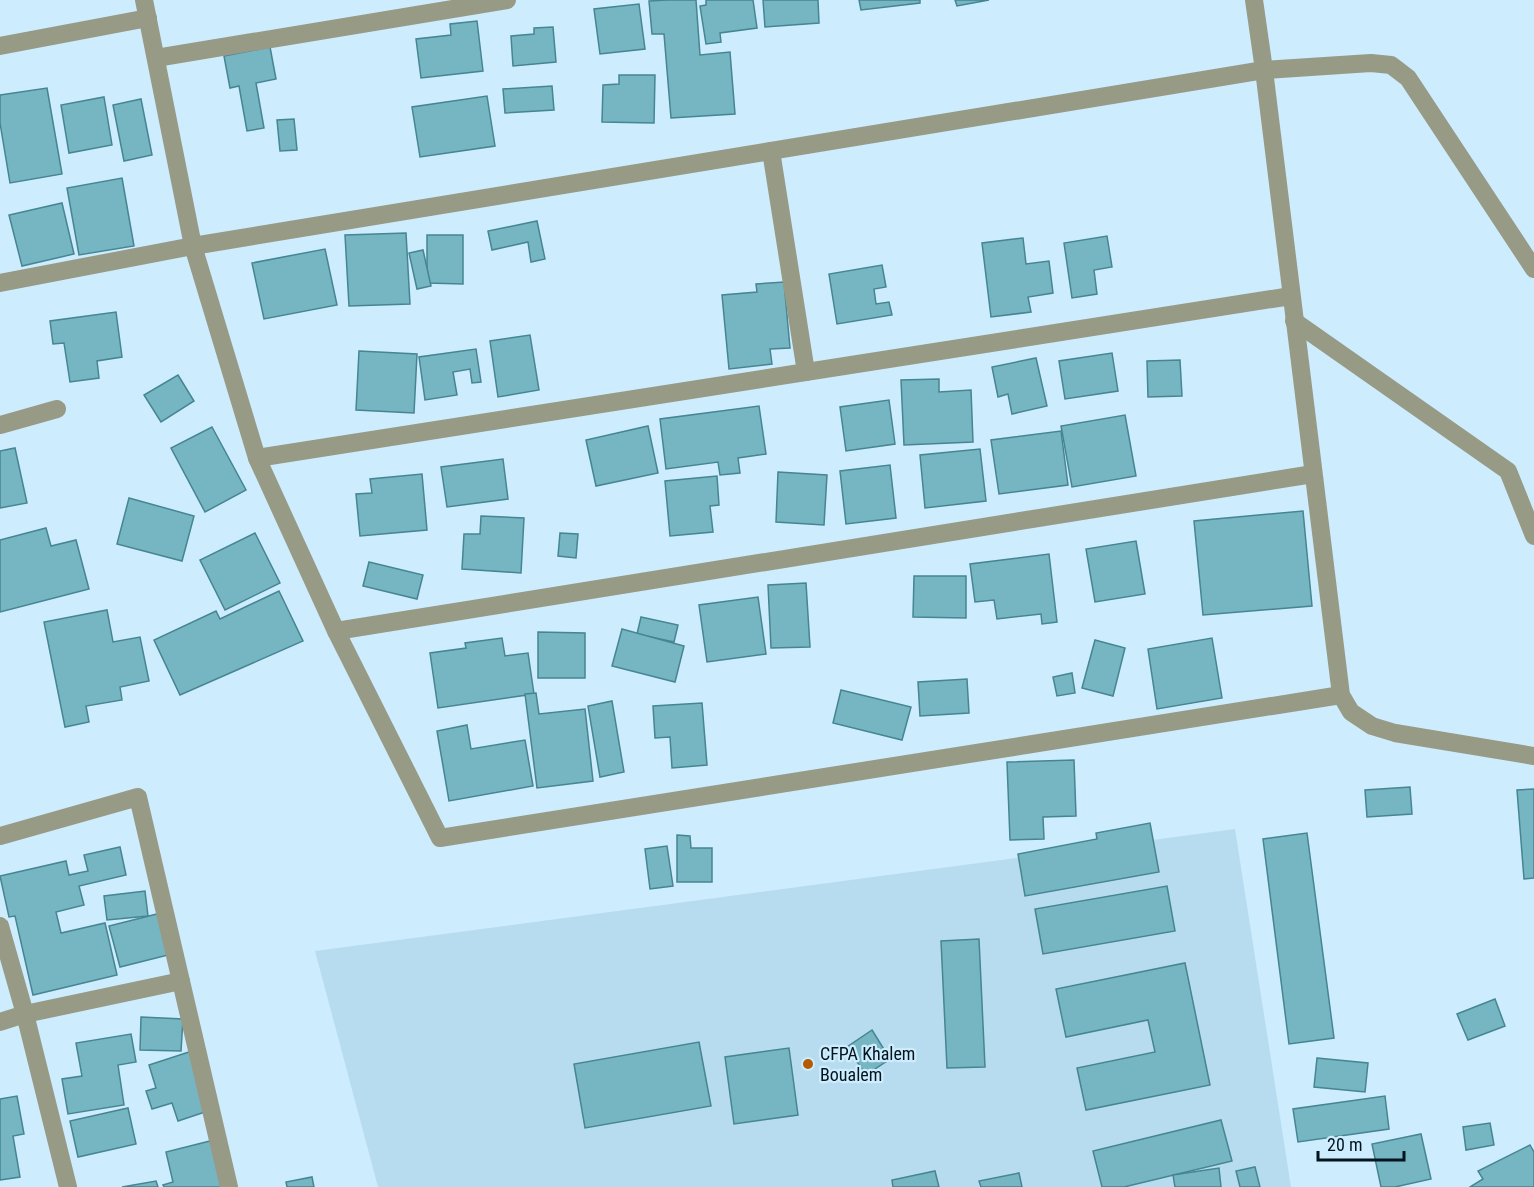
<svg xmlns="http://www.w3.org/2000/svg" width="1534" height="1187" font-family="'Roboto Condensed',sans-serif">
<rect width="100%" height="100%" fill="#cdecfe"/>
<polygon fill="#b8dcef" points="1235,829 1291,1187 378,1187 315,951"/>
<g fill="#76b5c2" stroke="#468592" stroke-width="1.5">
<polygon points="667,0 696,0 700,55 730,52 735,114 671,118 664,34 652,34 649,1"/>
<polygon points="706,0 753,0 757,28 720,33 721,42 706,44 700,6 706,5"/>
<polygon points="763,0 818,0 819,23 765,27"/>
<polygon points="859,0 920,0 920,3 861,10"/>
<polygon points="955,0 989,0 957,6"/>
<polygon points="639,4 645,49 600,54 594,9"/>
<polygon points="477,21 483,71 421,78 416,39 451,35 450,24"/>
<polygon points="553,27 556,62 513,66 511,36 534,34 534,28"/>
<polygon points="270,47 276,79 256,83 264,128 247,131 239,86 230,88 224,56"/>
<polygon points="619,75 655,75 654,123 602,122 603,85 619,84"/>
<polygon points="552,86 554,110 505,113 503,89"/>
<polygon points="47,88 62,174 10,183 0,123 0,95"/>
<polygon points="487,96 495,146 420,157 412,107"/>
<polygon points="104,97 112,145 69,153 61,105"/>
<polygon points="141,99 152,155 124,161 113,105"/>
<polygon points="294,119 297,150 280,151 277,120"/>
<polygon points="122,178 134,246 79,255 67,188"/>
<polygon points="62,203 74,254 22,266 9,215"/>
<polygon points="537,221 545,259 531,262 528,242 492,250 488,231"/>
<polygon points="406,233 410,304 349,306 345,235"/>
<polygon points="427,235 463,235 463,284 427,283"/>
<polygon points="1107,236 1112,267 1094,270 1097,294 1072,298 1064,243"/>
<polygon points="1023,238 1026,264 1049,261 1053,293 1028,297 1031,312 991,317 982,243"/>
<polygon points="325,249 337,305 264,319 252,263"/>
<polygon points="423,250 431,286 417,289 409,253"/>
<polygon points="882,265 886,287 874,289 876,304 889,302 892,315 837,324 829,274"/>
<polygon points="784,282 790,348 770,349 772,364 729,369 722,295 757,292 756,284"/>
<polygon points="116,312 122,357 97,361 99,378 70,382 64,343 53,344 50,321"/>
<polygon points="530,335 539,390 498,397 490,341"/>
<polygon points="476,349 481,382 472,383 470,369 453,372 457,395 425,400 419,357"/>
<polygon points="359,351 417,354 414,413 356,410"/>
<polygon points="1112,353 1118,391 1065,399 1059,361"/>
<polygon points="1036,358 1047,406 1012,414 1008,394 998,397 992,367"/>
<polygon points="1180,360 1182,396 1148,397 1147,361"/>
<polygon points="178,375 194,401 161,422 144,395"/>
<polygon points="939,379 939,392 971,390 973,442 904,445 901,380"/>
<polygon points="889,400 895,444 846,451 840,407"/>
<polygon points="759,406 766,454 738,458 740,473 720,475 718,462 666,469 660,419"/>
<polygon points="1125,415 1136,476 1072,487 1061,426"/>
<polygon points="648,426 658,473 596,486 586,440"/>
<polygon points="212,427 246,490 205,512 171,448"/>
<polygon points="1061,431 1068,485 999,494 991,440"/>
<polygon points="15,448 27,503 0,508 0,451"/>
<polygon points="980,449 986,501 925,508 920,455"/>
<polygon points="503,459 508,499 447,507 441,467"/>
<polygon points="890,465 896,518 846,524 840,471"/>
<polygon points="778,472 827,475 824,525 776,522"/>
<polygon points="422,474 427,530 360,536 356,494 372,493 370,479"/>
<polygon points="717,476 719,505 710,506 713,532 670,536 665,481"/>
<polygon points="129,498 194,516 182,561 117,544"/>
<polygon points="1303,511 1312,606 1203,615 1194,521"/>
<polygon points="481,516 524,518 521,573 462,569 464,534 480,534"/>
<polygon points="46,528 51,546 76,540 89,589 0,612 0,540"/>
<polygon points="255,533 280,583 225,610 200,560"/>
<polygon points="560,533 578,534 576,558 558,556"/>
<polygon points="1136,541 1145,594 1095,602 1086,549"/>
<polygon points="1049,554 1057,622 1042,624 1041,614 997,619 994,600 975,602 970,564"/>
<polygon points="369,562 423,575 417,599 363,586"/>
<polygon points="914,576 966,576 966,618 913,617"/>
<polygon points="806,583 810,647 771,648 768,585"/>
<polygon points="279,591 303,641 180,695 154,640 216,611 220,619"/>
<polygon points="758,597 766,654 707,662 699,605"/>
<polygon points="107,610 113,642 140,637 149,681 120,687 122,700 86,706 89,722 65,727 44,622"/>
<polygon points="641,617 678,625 674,642 637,634"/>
<polygon points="622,629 684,646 675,682 612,666"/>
<polygon points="538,632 585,633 585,678 538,678"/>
<polygon points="502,638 505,656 528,653 534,694 438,708 430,653 466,648 465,643"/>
<polygon points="1212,638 1222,698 1157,709 1148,649"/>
<polygon points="1095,640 1125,648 1113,696 1082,688"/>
<polygon points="1072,673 1075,693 1057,696 1053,677"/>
<polygon points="967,679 969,713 920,716 918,682"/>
<polygon points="841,690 911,707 902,740 833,723"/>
<polygon points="536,693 539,714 585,709 593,781 537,788 525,694"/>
<polygon points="612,701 624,772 600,777 588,706"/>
<polygon points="702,703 707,765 672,768 670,737 655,738 653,706"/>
<polygon points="467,725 471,749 525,740 533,786 449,801 437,731"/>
<polygon points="1074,760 1076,816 1043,817 1044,839 1010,840 1007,762"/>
<polygon points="1410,787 1412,814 1367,817 1365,790"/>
<polygon points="1534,789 1534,878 1524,879 1517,790"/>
<polygon points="1150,823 1159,872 1025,896 1018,854 1097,839 1096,833"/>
<polygon points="1307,833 1334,1038 1289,1044 1263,839"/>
<polygon points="677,835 690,836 691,848 712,848 712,882 677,882"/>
<polygon points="667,846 673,886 650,889 645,849"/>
<polygon points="120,847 126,875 79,886 84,905 56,912 61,933 105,923 117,975 33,995 15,916 9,917 0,876 66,861 69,875 88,871 84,855"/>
<polygon points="1167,886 1175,931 1043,954 1035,909"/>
<polygon points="145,891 148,916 107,920 104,896"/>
<polygon points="161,913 172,954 120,967 109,926"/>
<polygon points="979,939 985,1067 947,1068 941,941"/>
<polygon points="1185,963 1210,1085 1086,1110 1077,1068 1155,1052 1148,1020 1066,1037 1056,989"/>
<polygon points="1495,999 1505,1026 1468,1040 1457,1014"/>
<polygon points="141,1017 183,1019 181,1051 140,1050"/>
<polygon points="872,1030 890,1059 866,1075 847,1047"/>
<polygon points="131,1034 136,1062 118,1065 124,1105 68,1114 62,1079 82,1076 76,1043"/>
<polygon points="699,1042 711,1106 585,1128 574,1064"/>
<polygon points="789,1048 798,1115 734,1124 725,1057"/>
<polygon points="192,1051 211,1110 178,1121 172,1103 152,1109 146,1091 156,1088 149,1065"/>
<polygon points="1317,1058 1368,1063 1365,1092 1314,1087"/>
<polygon points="17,1096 24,1134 13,1136 20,1177 0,1180 0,1099"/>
<polygon points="1385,1096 1389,1129 1298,1142 1293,1109"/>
<polygon points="128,1108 136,1144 78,1157 70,1121"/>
<polygon points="1221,1120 1232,1161 1124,1187 1102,1187 1093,1151"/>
<polygon points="1490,1123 1494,1145 1466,1150 1463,1127"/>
<polygon points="1421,1134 1431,1179 1395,1187 1381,1187 1372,1144"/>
<polygon points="214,1140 226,1187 164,1187 163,1185 173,1182 166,1152"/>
<polygon points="1530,1145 1534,1152 1534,1187 1470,1187 1483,1179 1478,1171"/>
<polygon points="1255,1167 1260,1187 1240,1187 1236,1171"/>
<polygon points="1219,1168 1221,1187 1175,1187 1173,1175"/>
<polygon points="935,1171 939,1187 893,1187 892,1180"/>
<polygon points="1019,1173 1022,1187 981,1187 979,1181"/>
<polygon points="312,1177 314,1187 287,1187 286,1182"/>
<polygon points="156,1181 158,1187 122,1187"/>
</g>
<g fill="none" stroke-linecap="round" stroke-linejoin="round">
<g stroke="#979a85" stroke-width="18">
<polyline points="144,0 193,246 257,458 336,631 440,838 1341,695"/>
<polyline points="1254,0 1264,70 1341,695 1351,712 1372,726 1395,733 1534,756"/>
<polyline points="0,46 148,18"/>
<polyline points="156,58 507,0"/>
<polyline points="771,151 806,372"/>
<polyline points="0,283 193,246 1264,70 1371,63 1391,65 1408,78 1534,269"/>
<polyline points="1294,321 1508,471 1534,536"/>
<polyline points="0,425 57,409"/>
<polyline points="257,458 1291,296"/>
<polyline points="336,631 1313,474"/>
<polyline points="0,836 138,797 229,1187"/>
<polyline points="0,926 25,1014 68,1187"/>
<polyline points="0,1022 25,1014 181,981"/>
</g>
</g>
<circle fill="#b75a04" stroke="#cdecfe" stroke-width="2" cx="808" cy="1064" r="6"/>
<g text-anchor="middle" stroke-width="4.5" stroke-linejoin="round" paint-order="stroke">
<g font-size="18" fill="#02141e" stroke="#cdecfe" text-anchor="start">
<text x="820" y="1060">CFPA Khalem<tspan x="820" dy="21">Boualem</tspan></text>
</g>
</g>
<path d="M1318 1151v9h86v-9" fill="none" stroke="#02141e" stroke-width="3"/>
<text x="1327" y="1151" font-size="18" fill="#02141e" stroke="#cdecfe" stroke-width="4.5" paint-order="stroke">20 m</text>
</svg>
